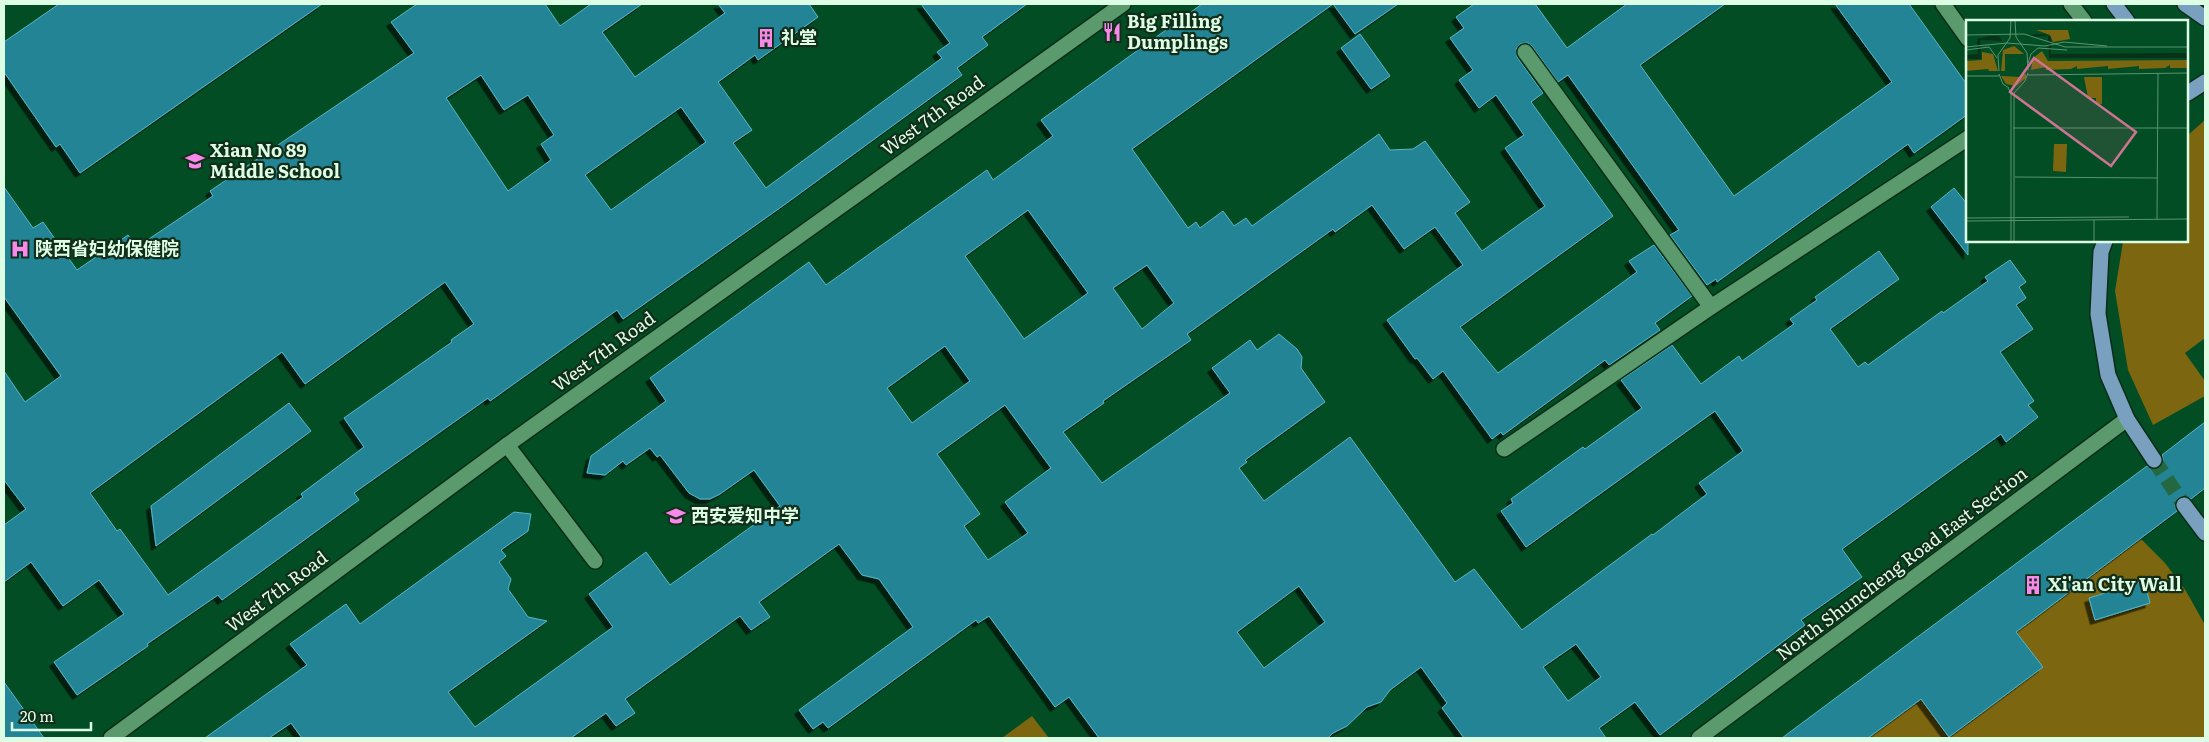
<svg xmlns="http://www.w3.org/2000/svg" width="2209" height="742" font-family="Literata,'Noto Sans SC',serif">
<defs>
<filter id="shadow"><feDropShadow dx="-4.5" dy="4.5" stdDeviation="0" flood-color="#0009"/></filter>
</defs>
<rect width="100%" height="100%" fill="#024d24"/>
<g fill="#7d6610">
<polygon points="2205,120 2205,338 2185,353 2205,381 2205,396 2153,425 2128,370 2115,291 2123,242 2188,241 2188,135"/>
<polygon points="2141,539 2165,563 2186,591 2205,625 2205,738 1868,738 1921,699 1950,737 2042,667 2016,632"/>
<polygon points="1032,716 1049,738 1002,738"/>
</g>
<g fill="#248495" stroke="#54b7ca" fill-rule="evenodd" filter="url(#shadow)">
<polygon points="59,4 322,4 80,173 60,144 56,147 4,72 4,42"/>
<path d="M417 4H545L560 26 591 4H642L602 32 635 77 725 13 718 4H809L818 17 758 60 755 55 718 82 752 130 733 143 766 188 942 58 937 52 950 43 921 4H1027L982 37 988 45 957 68 962 75 784 205 623 319 617 310 490 401 488 398 354 493 359 500 222 600 218 595 147 644 148 646 77 695 54 662 124 614 99 580 63 606 31 562 4 582V525L26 509 4 480V371L25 402 61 376 4 297V187L33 228 43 222 77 270 128 235 137 247 213 196 210 191 414 53 391 22ZM481 75 504 110 528 95 554 135 541 144 551 160 508 191 446 98ZM681 107 706 142 611 210 585 175ZM445 282 474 324 451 340 452 342 344 418 364 447 301 494 303 497 168 595 120 529 117 531 90 493 282 352 305 384Z"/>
<path d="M1202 4H1398L1355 34 1333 4 1132 149 1188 228 1196 222 1200 228 1223 211 1234 226 1246 218 1252 226 1379 134 1390 150 1413 149 1425 141 1470 202 1455 213 1482 251 1545 206 1505 148 1524 135 1496 95 1479 108 1459 80 1473 70 1450 38 1464 28 1456 17 1474 4H1535L1567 48 1627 4H1725L1640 65 1734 196 1892 82 1835 4H1909L1968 86V114L1914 153 1908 144 1717 282 1716 279 1707 285 1670 235 1679 230 1568 75 1558 82 1532 46 1528 43 1520 44 1516 49 1517 57 1543 93 1531 102 1613 216 1460 327 1498 373 1637 272 1629 261 1654 245 1692 296 1655 323 1660 330 1609 365 1605 360 1503 435 1501 432 1492 439 1443 371 1433 379 1417 358 1415 359 1387 320 1463 265 1435 227 1404 249 1372 205 1335 232 1333 229 1187 334 1191 340 1103 401 1104 403 1063 432 1102 483 1230 393 1212 368 1250 340 1257 350 1279 334 1297 349 1302 357 1301 368 1325 402 1245 460 1247 462 1239 468 1264 501 1350 437 1455 582 1474 569 1522 630 1652 534 1653 535 1707 494 1699 483 1743 451 1715 411 1526 547 1501 511 1513 503 1511 499 1583 447 1585 449 1642 408 1621 380 1672 345 1701 384 1739 356 1742 361 1794 324 1790 319 1817 300 1815 297 1879 251 1899 279 1830 329 1858 367 1865 362 1868 365 1942 311 1943 313 1988 281 1985 277 2010 260 2026 282 2019 287 2026 298 2016 305 2033 329 2000 352 2034 401 2028 405 2038 417 2006 442 2001 434 1842 549 1862 577 1801 620 1805 625 1660 735 1635 702 1599 728 1606 738H1464L1442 708 1447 703 1421 667 1390 690 1381 702 1367 707 1347 726 1333 733 1328 738H1099L1069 697 1055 707 989 616 978 623 976 620 828 728 823 722 813 729 799 710 913 627 879 579 862 575 839 544 759 602 770 617 751 630 740 616 625 699 635 713 616 726 606 713 571 738H302L291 723 269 738H205L307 665 290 644 346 604 360 624 514 512 531 514 528 531 501 550 506 556 499 562 511 579 508 589 528 617 547 621 448 692 475 727 613 627 589 594 646 552 670 585 780 506 754 470 720 494 710 499H700L689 493 660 455 657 457 650 448 626 465 623 461 605 475 587 473 591 456 666 401 650 378 809 262 826 285 987 170 993 180 1053 136 1041 120ZM1028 210 1088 293 1024 339 965 256ZM1147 265 1174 303 1142 329 1113 288ZM945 346 970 381 912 423 887 388ZM1005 405 1051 468 1005 502 1028 533 988 560 964 526 980 514 937 454ZM1299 586 1325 622 1264 668 1237 632ZM1576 644 1601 677 1568 701 1543 667Z"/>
<polygon points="1360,34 1390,76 1371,89 1341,48"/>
<polygon points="1954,188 1968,205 1968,255 1931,207"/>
<polygon points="289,403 311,431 156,546 151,506"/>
<polygon points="2205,422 2205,488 2191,499 2183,496 2178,498 2175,506 2177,511 2016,632 2043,667 1949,737 1921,699 1868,738 1782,738 2147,466 2154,469 2160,468 2163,460 2162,455"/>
<polygon points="2144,581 2150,603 2095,620 2089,598"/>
<polygon points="4,682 44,738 4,738"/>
</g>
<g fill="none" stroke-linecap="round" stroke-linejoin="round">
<polyline stroke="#236841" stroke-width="15" stroke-dasharray="15 8" stroke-linecap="butt" points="2154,460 2184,505"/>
<g stroke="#0b2e17" stroke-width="18">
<g id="minor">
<polyline points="1943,4 1968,39"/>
<polyline points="2071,4 2084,21"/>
<polyline points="1525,52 1711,307"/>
<polyline points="507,445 595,561"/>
<polyline points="1504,449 1711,307 1968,138"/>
<polyline points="111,738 507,445 1123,4"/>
<polyline points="1699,738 2127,419"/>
</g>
</g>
<g stroke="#0b2e17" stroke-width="18">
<g id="major">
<polyline points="2114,4 2127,21"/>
<polyline points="2185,4 2205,18"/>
<polyline points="2188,93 2205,82"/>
<polyline points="2105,241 2101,252 2098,314 2108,375 2127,419 2154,460"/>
<polyline points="2184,505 2205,533"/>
</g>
</g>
<use href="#minor" stroke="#5a9a6d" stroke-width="15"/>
<use href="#major" stroke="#7aa0bf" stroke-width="15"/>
</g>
<defs>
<g id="restaurant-bare" transform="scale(1.5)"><path d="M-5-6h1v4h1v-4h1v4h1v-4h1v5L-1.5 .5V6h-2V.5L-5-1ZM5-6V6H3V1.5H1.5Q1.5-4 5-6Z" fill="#f888ea" stroke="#122d1a" stroke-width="2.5" paint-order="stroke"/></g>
<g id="building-bare" transform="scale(1.5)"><path d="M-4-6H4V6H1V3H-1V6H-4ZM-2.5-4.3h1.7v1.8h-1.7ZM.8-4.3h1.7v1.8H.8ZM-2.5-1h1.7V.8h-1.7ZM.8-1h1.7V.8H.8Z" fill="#f888ea" stroke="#122d1a" stroke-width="2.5" paint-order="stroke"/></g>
<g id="school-bare" transform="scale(1.5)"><path d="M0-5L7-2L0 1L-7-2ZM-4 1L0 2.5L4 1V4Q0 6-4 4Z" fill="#f888ea" stroke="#122d1a" stroke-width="2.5" paint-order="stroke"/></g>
<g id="hospital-bare" transform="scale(1.5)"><path d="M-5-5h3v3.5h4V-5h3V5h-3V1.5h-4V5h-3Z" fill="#f888ea" stroke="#122d1a" stroke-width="2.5" paint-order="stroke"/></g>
</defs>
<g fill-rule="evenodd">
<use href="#restaurant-bare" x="1112" y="32"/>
<use href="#building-bare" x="766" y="38"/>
<use href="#school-bare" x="195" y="161"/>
<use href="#hospital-bare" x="20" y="249"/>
<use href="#school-bare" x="676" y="516"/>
<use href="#building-bare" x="2033" y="585"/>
</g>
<g text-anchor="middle" stroke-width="4.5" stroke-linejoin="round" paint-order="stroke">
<g font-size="18" font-weight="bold" fill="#ddfee5" stroke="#122d1a" text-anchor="start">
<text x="1127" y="28">Big Filling<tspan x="1127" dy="21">Dumplings</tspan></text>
<text x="781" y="44">礼堂</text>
<text x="210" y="157">Xian No 89<tspan x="210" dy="21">Middle School</tspan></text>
<text x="35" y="255">陕西省妇幼保健院</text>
<text x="691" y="522">西安爱知中学</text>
<text x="2048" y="591">Xi'an City Wall</text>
</g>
<g font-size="18" fill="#ddfee5" stroke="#122d1a">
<text transform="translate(933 116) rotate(-36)" y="6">West 7th Road</text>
<text transform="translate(604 352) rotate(-36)" y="6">West 7th Road</text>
<text transform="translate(1902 564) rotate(-37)" y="6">North Shuncheng Road East Section</text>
<text transform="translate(277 592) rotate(-37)" y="6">West 7th Road</text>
</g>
</g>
<g transform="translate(1966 20)">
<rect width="222" height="222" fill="#024d24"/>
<path d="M70 10H102L104 19 87 22 84 15ZM48 26 58 34H39V51H35L37 30ZM76 31 82 41 222 40V48H204V45L199 48 173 49V46L142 49V46L111 49V46L105 49 80 50V47L65 50 67 38ZM16 32 27 34 32 51H23L22 49 0 51V41L16 40ZM57 54H60V58L50 66 40 64 35 56 56 57ZM118 57H136V84H130V78H122ZM88 124H101L100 152 87 151Z" fill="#7d6610"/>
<path d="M70 14H78L85 17V34L218 33 222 34V38H83L82 16 58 17ZM23 16H33L36 21 14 20 15 39H0V35L12 34 11 19Z" fill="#073218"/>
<path fill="none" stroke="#5a9471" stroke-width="1" d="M49 0 50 17 61 33 62 50M0 15 58 14 99 27H223M0 27 41 23 79 26 98 22 141 26M0 30 23 27 31 38M62 43 65 34 72 28 101 30M33 51 32 35 44 18 45 0M33 54 37 64 43 68M62 55 223 53M0 56H33M42 68 45 73V222M47 108H223M49 157 191 158M0 198 163 197M191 199 192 53M128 200V222M0 201 223 199M48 222V73L59 61 62 53"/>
<path fill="#cd7492" fill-opacity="0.15" stroke="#cd7492" stroke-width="2.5" d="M68 38 170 112 145 146 44 72Z"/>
<rect width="222" height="222" fill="none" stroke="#ddfee5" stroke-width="2.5"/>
</g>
<rect width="2209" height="742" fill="none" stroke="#ddfee5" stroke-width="10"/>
<path d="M12 722v8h79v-8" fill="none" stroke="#ddfee5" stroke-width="2.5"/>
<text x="20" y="722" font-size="15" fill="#ddfee5" stroke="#122d1a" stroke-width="4" paint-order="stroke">20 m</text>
</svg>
